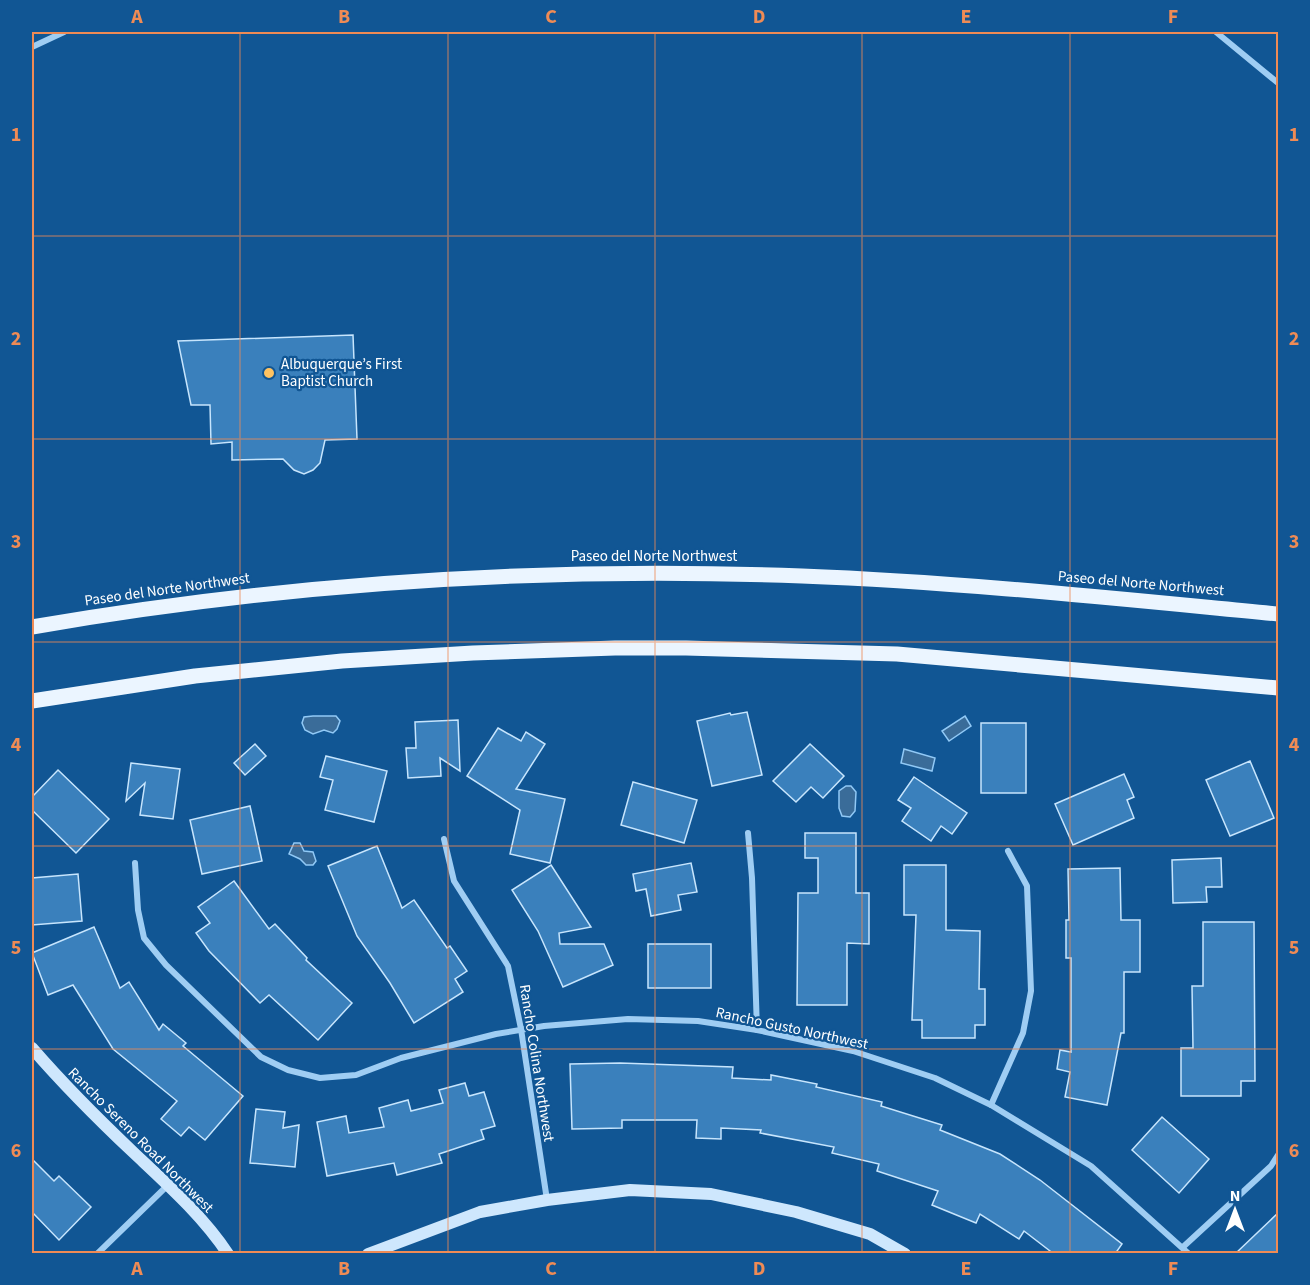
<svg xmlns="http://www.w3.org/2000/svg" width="1310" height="1285" font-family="'Source Sans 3',sans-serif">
<rect width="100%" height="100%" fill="#115694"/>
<g fill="#3a6c99" stroke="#91c9f6" stroke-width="1.5">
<polygon points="313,716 336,716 340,721 337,729 333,733 324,730 313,734 305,730 302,723 304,717"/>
<polygon points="965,716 971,726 949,741 942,731"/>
<polygon points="904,749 935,758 932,771 901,763"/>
<polygon points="846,786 851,786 856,792 855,811 850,817 842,816 839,808 839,791"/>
<polygon points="294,843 300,843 304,851 313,852 316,861 313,865 306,865 300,859 289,854"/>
</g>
<g fill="#3a80bc" stroke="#c7e5fd" stroke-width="1.5">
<polygon points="353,335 357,439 325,440 320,463 313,470 304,474 294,470 283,459 232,460 232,442 211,444 210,405 191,405 178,341"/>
<polygon points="747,712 762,775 712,786 697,721 730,713 731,715"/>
<polygon points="458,720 460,771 440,758 441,776 408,778 406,748 416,748 415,722"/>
<rect x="981" y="723" width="45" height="70"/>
<polygon points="498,728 521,741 526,732 545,744 516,789 565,799 550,863 510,854 520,810 467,776"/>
<polygon points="255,744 266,756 245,775 234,763"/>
<polygon points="810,744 844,776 823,798 811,787 796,802 773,781"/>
<polygon points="326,756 387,771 374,822 325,810 333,780 320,777"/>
<polygon points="1250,761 1274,818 1230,836 1206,780"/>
<polygon points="131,763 180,769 173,819 140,815 145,783 126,801"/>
<polygon points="58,770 109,819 76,853 32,810 32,797"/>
<polygon points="1124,774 1134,797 1127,800 1134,818 1073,845 1055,804"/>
<polygon points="914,777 967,813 952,834 941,826 931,841 902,821 911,808 898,800"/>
<polygon points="633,782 697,800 684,843 621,825"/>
<polygon points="250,806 262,861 202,874 190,820"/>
<polygon points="805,833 856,833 856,893 869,893 869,944 847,943 847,1005 797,1005 798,893 818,893 818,858 805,858"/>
<polygon points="377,846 402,908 414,900 447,948 450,946 467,971 455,979 463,992 414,1023 390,983 357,936 328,866"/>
<polygon points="1221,858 1222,887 1206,887 1207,902 1173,903 1172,860"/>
<polygon points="691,863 697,892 678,895 681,910 651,916 646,889 636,891 633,874"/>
<polygon points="551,865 591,927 559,933 560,944 604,944 613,965 563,987 538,931 512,890"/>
<polygon points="904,865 946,865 946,930 980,931 979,989 985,989 985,1025 975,1025 975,1038 922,1038 922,1020 912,1020 916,915 904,915"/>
<polygon points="1120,868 1121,920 1140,920 1140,972 1124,972 1124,1033 1121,1033 1107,1105 1065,1097 1070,1072 1057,1069 1060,1050 1071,1052 1071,958 1066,958 1066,920 1069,920 1068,869"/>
<polygon points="78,874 82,921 32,925 32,878"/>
<polygon points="234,881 269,929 275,924 307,958 306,960 352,1003 318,1040 269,995 260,1003 209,951 196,933 210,923 198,907"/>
<polygon points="1203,922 1254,922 1255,1081 1241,1081 1241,1096 1181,1096 1181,1048 1193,1048 1192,986 1203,986"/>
<polygon points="94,927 120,988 129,982 159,1030 163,1024 186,1043 183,1046 243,1096 205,1140 189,1127 181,1136 161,1119 177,1101 113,1049 73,985 48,995 32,953"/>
<rect x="648" y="944" width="63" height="44"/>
<polygon points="620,1063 733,1067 732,1078 771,1080 771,1075 817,1084 816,1087 882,1102 881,1106 942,1125 940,1130 1000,1154 1040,1180 1122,1244 1115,1254 1054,1254 1024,1231 1019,1239 980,1214 976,1223 932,1205 938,1191 877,1171 879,1164 832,1153 834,1147 760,1133 761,1130 721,1128 721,1139 696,1138 697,1120 622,1120 622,1128 572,1129 570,1064"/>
<polygon points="465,1083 469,1096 484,1092 495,1126 481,1130 484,1139 439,1154 442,1163 397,1175 394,1163 327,1176 317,1122 346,1116 349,1133 384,1127 379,1108 408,1100 411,1111 443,1103 439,1090"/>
<polygon points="256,1109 285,1112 283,1128 299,1125 295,1167 250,1163"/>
<polygon points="1162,1117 1209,1159 1179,1193 1132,1150"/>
<polygon points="32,1159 54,1181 59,1176 91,1207 59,1240 32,1212"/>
<polygon points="1278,1213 1278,1254 1235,1254"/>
</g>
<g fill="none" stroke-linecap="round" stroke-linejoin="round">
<g stroke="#9fcdf3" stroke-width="6">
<polyline points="1216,32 1278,83"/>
<polyline points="32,47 64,32"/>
<polyline points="748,833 752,878 757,1030"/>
<polyline points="444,839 454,881 508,966 521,1029 547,1200"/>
<polyline points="135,863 138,910 144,938 166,965 261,1057 288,1070 320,1078 356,1075 401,1058 496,1034 544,1026 628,1019 698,1021 757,1030 853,1051 935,1078 991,1105 1091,1166 1189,1254"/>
<polyline points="991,1105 1023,1033 1031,991 1027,886 1008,851"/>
<polyline points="1183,1247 1271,1166 1278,1155"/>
<polyline points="97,1254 168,1185"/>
</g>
<g stroke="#cee7fd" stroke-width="12">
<path d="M32 1048C64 1085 98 1119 134 1153 167 1184 203 1216 228 1254"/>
<polyline points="368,1254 480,1212 547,1200 630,1190 711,1194 796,1212 870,1234 905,1254"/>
</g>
<g stroke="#ebf5ff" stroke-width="15">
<path d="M32 627C286 583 544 566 802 576 961 582 1120 599 1278 614"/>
<polyline points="32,701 195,676 342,661 473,653 615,648 686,648 897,654 1278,688"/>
</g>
</g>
<path fill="none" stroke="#ef8b55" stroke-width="1.5" stroke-opacity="0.55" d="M240 32V1254M448 32V1254M655 32V1254M862 32V1254M1070 32V1254M32 236H1278M32 439H1278M32 642H1278M32 846H1278M32 1049H1278"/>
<circle fill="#ffc361" stroke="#115694" stroke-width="2" cx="269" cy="373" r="6"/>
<g text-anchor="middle" stroke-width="4.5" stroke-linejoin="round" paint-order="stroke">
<g font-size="15" fill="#fff" stroke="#115694" text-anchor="start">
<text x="281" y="369">Albuquerque’s First<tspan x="281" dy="17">Baptist Church</tspan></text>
</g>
<g font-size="15" fill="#fff" stroke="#115694">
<text x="654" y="561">Paseo del Norte Northwest</text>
<text transform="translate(1141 583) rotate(5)" y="5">Paseo del Norte Northwest</text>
<text transform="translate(167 589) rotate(-8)" y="5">Paseo del Norte Northwest</text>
<text transform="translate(792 1028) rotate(12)" y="5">Rancho Gusto Northwest</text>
<text transform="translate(537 1063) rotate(81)" y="5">Rancho Colina Northwest</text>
<text transform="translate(141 1140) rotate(45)" y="5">Rancho Sereno Road Northwest</text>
</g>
</g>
<rect width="1310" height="1285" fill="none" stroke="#115694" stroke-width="66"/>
<g transform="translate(1235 1210)" stroke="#115694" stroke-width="4.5" paint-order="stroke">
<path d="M0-4.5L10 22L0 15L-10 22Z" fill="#ffffff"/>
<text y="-9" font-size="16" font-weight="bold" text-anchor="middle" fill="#ffffff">N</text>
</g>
<rect x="33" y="33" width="1244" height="1219" fill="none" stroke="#ef8b55" stroke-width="2"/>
<g font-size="20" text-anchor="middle" font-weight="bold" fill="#ef8b55">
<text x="137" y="23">A</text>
<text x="344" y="23">B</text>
<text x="551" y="23">C</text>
<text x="759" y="23">D</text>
<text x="966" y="23">E</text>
<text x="1173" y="23">F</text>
<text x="16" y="141">1</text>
<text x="1294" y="141">1</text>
<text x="16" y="345">2</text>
<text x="1294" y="345">2</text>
<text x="16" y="548">3</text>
<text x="1294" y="548">3</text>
<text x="16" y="751">4</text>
<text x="1294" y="751">4</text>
<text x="16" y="954">5</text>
<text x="1294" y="954">5</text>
<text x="16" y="1157">6</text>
<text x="1294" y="1157">6</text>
<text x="137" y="1275">A</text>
<text x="344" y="1275">B</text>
<text x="551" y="1275">C</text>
<text x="759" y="1275">D</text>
<text x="966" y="1275">E</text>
<text x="1173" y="1275">F</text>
</g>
</svg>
